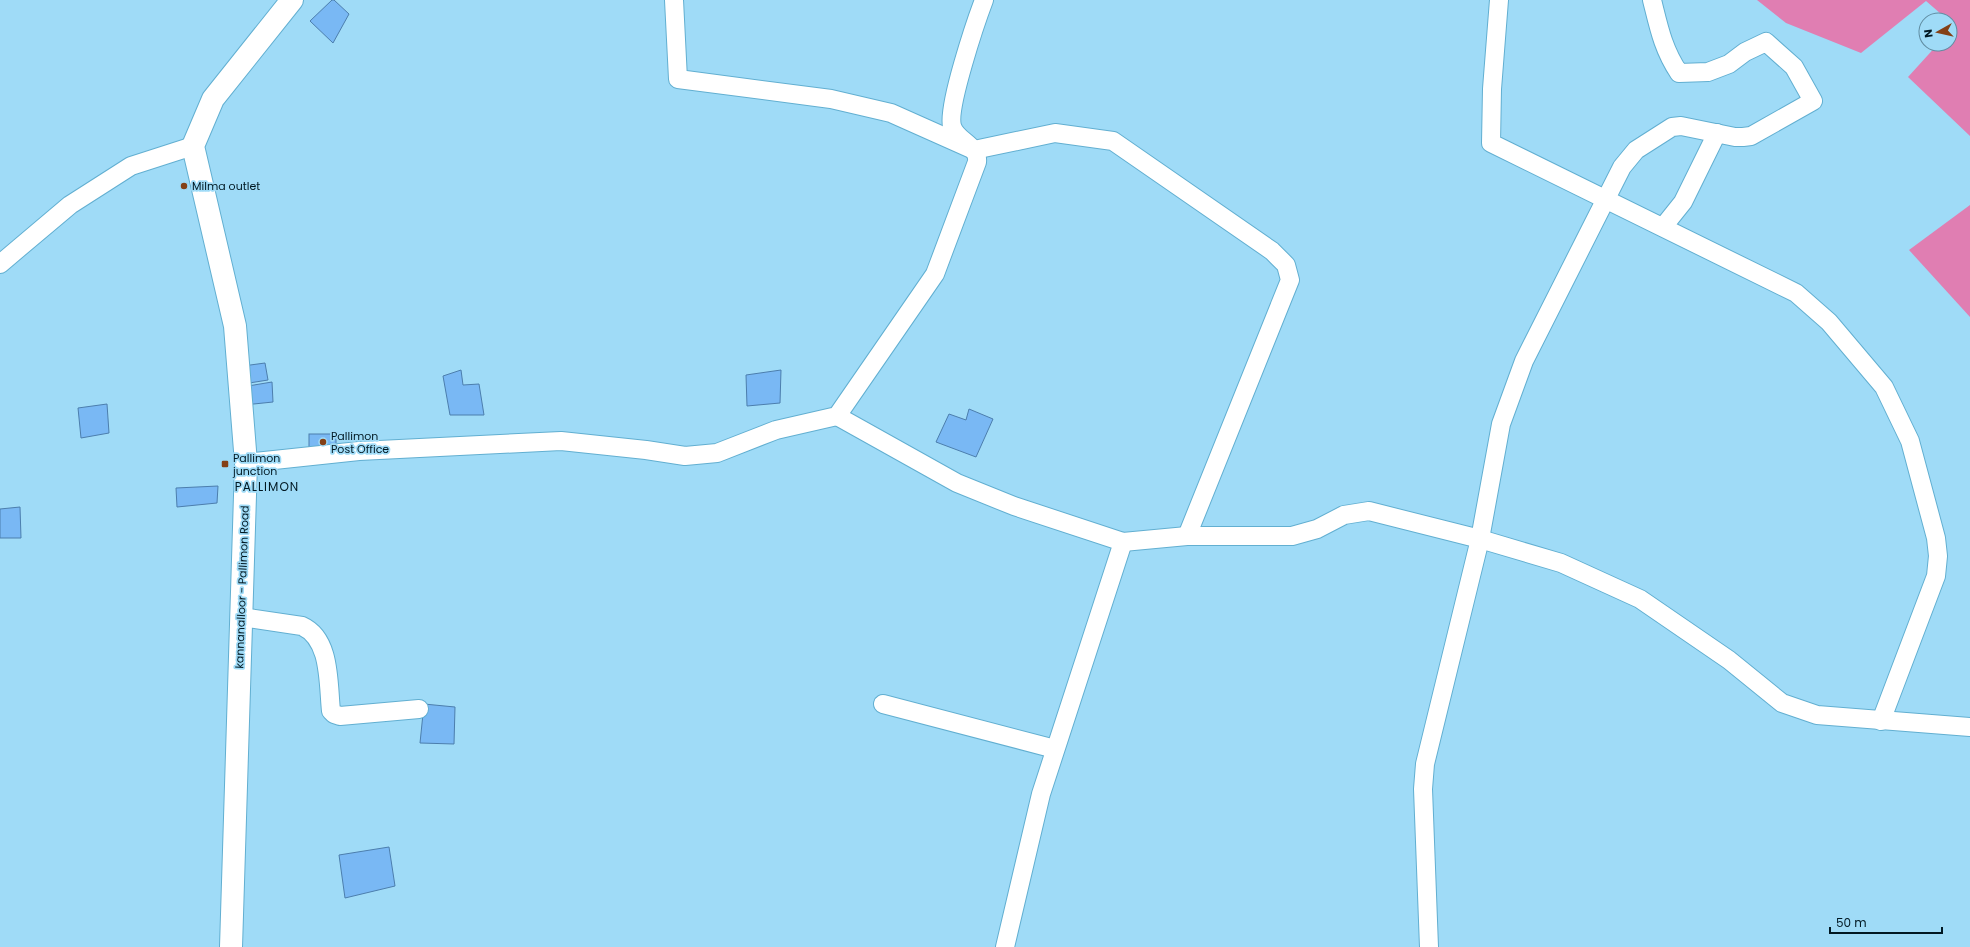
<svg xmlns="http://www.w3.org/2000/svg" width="1970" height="947" font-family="Poppins,sans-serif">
<rect width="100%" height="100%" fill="#9fdbf7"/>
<g fill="#e07eb2">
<polygon points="1757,0 1970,0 1970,136 1908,77 1938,44 1950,44 1950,31 1954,26 1950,20 1948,20 1926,1 1861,53 1786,23"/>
<polygon points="1970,205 1970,317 1909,250"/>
</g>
<g fill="#79b8f4" stroke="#4c7ead">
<polygon points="332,0 334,0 349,14 333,43 310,21"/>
<polygon points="265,363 268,380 243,384 243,366"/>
<polygon points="461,370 463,385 479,384 484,415 450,415 443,376"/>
<polygon points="781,370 780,403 747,406 746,375"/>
<polygon points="272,382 273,402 244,405 242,387"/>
<polygon points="107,404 109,433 81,438 78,408"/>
<polygon points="969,409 993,419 976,457 936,442 949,414 966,420"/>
<rect x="309" y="434" width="27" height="17"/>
<polygon points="218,486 217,503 177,507 176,488"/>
<polygon points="20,507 21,538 0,538 0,509"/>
<polygon points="424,704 455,707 454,744 420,743"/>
<polygon points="389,847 395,886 345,898 339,855"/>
</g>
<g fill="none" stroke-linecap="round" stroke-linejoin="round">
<g stroke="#62afd1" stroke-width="20">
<g id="street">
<polyline points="674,0 678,79 831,99 891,113 974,150 1055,133 1113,141 1272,251 1286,265 1290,280 1187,536"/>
<polyline points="1499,0 1492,89 1491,143 1796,293 1829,322 1884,387 1910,441 1936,538 1938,556 1936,576 1881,721"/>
<polyline points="1663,227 1683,202 1717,133"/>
<polyline points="0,264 70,205 131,166 193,146"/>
<polyline points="837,416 957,483 1014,506 1123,542 1187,536 1292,536 1317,529 1344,515 1369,511 1480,539 1561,563 1640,599 1729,660 1782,703 1817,715 1970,727"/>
<path d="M246 463 359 451 561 441 646 450 685 456 717 453 776 430 837 416 935 274 977 162C979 145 956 141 952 126 947 107 976 21 984 0"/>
<path d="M241 617 302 626C331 639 328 683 331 711L334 714 340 716 419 709"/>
<polyline points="883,704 1055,749"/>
<polyline points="1005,947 1041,794 1123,542"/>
<path d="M1429 947 1423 789 1425 764 1480 539 1501 424 1524 361 1622 167 1636 150 1672 127 1681 126 1735 137H1743L1751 136 1813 101 1794 67 1766 42 1745 52 1729 64 1708 72 1679 73C1663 49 1659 28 1652 0"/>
</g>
</g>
<g stroke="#62afd1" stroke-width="24">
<polyline id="secondary" points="231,947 246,463 235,326 193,146 213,99 292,0"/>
</g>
<use href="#street" stroke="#fff" stroke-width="18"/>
<use href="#secondary" stroke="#fff" stroke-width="22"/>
</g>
<g fill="#844016" stroke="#9fdbf7" stroke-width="1.5">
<circle cx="184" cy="186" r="4"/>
<circle cx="323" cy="442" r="4"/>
<rect x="221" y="460" width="8" height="8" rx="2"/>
</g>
<g text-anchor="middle" stroke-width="3.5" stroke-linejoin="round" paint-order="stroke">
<g font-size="11" fill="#011822" stroke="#9fdbf7" text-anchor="start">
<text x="192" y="190">Milma outlet</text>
<text x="331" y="440">Pallimon<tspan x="331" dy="13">Post Office</tspan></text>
<text x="233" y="462">Pallimon<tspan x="233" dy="13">junction</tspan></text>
</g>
<g font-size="11" fill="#011822" stroke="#9fdbf7">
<text transform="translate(242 587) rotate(-88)" y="4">kannanalloor - Pallimon Road</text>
</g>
<g font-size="12" letter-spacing="1" fill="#011822" stroke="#9fdbf7">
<text x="267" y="491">PALLIMON</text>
</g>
</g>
<g transform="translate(1938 32) rotate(262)"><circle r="19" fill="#9fdbf7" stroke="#608da2"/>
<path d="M0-3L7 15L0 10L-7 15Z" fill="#844016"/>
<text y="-6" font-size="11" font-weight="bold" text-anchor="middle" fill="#011822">N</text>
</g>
<path d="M1830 927v6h112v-6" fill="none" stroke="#011822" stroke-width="2"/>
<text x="1836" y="927" font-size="12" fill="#011822" stroke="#9fdbf7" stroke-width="3" paint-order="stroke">50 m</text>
</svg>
